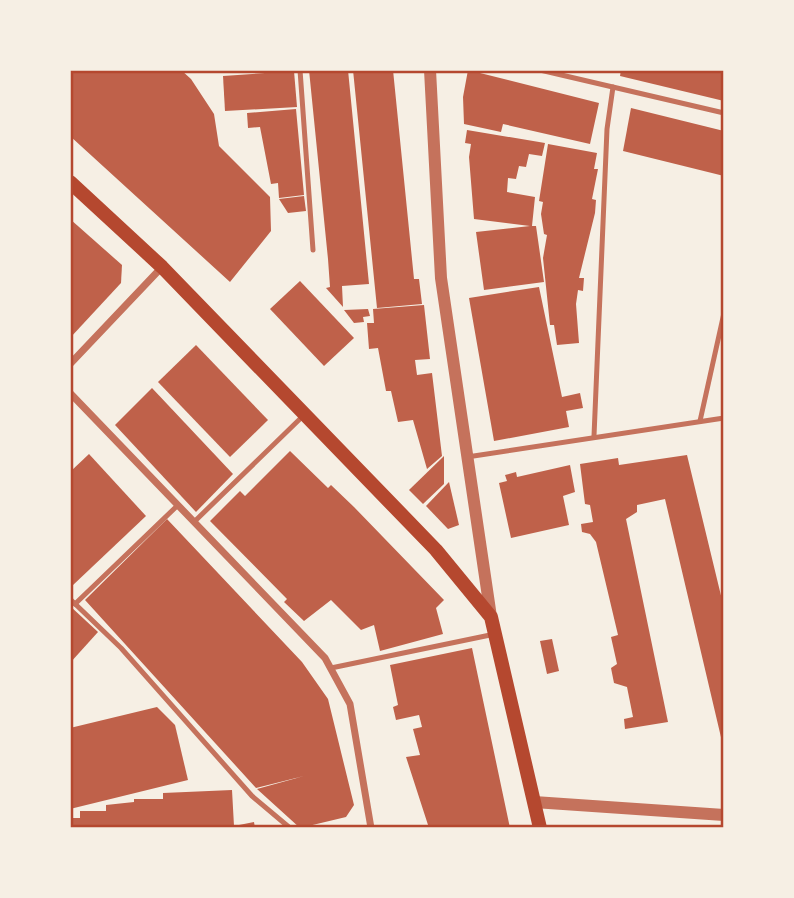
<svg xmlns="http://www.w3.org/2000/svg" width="794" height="898" font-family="'Nunito Sans',sans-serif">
<rect width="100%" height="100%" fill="#f6efe4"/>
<g fill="#bf614a">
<polygon points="70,70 181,70 191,79 214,114 219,146 270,197 271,231 230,282 70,136"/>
<polygon points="309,70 348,70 369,284 342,286 343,307 326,288 330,287 328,259"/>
<polygon points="353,70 393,70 414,279 419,279 422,304 377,308"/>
<polygon points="468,70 599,103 590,144 503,124 501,132 464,124 463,97"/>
<polygon points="621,70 724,70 724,101 620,76"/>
<polygon points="294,71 297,107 225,111 223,76"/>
<polygon points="631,108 724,131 724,176 623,151"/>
<polygon points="296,109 304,195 279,198 278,183 271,184 260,127 248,128 247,113"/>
<polygon points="467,130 545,143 542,156 529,154 526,167 519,166 516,179 508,178 507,192 535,197 532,226 536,226 544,282 484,290 476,232 530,226 474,219 469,157 471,144 465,143"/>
<polygon points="548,144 597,153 594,169 598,169 592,199 596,200 595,213 579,278 584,278 583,291 578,290 576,304 579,343 557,345 554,325 550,325 543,258 547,235 544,234 541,214 543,202 539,201"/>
<polygon points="304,196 306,211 288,213 279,199"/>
<polygon points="70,219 122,265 121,283 70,338"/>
<polygon points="300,281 354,338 324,366 270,309"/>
<polygon points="539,287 562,397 580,393 583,408 566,411 569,427 494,441 469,298"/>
<polygon points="424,305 430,359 415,360 417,375 432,373 442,456 427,469 413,420 398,422 391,391 386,391 378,348 369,349 367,323 374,323 373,309"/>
<polygon points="368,309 370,316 363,317 364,322 354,323 344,310"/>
<polygon points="196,345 268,420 230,457 158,382"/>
<polygon points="152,388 233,474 196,512 115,425"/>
<polygon points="290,451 328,488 331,485 354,507 444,600 436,608 443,634 380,651 374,625 361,630 331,600 304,621 284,602 287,599 210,521 240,491 245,496"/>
<polygon points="89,454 146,516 72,586 70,472"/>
<polygon points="687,455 724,608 724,750 665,499 637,505 637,512 626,519 668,722 625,729 624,719 633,717 627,687 614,683 611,668 617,664 611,637 618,635 596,542 590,534 582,532 581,524 593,522 590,505 585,504 580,464 618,458 619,465"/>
<polygon points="444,456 444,484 423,504 409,490"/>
<polygon points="570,465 575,492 563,496 569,525 511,538 499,483 507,481 505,475 516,472 517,477"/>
<polygon points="449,482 459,525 448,529 426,506"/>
<polygon points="167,519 302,662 328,699 354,805 346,817 300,828 257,789 304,776 256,788 85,600"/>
<polygon points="70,606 98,632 70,663"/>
<polygon points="552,639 559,671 547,674 540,641"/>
<polygon points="472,648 510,828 429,828 406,757 420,755 413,729 422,727 419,715 396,720 393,707 398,705 390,665"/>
<polygon points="157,707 175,725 188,780 70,809 70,728"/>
<polygon points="232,790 234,826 254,822 255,828 70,828 70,818 80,818 80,811 106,811 106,805 134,802 134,799 163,799 163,793"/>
</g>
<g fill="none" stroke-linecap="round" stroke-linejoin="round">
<g stroke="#c5725c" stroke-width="5">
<polyline points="300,70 313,250"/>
<polyline points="540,70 724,113"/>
<polyline points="700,421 724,313"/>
<polyline points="594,436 607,129 613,87"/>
<polyline points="467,457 724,418"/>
<polyline points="194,522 304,415"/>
<polyline points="70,599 121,648 252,796 290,828"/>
<polyline points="75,604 178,505"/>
<polyline points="331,668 495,634"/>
</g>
<g stroke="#c5725c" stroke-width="7">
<polyline points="70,364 162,267"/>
<polyline points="70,393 325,658 350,704 371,828"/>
</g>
<g stroke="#c5725c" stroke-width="12">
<polyline points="430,70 441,278 491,617"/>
<polyline points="534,802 724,815"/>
</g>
<polyline stroke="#b5482f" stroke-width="14" points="70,182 162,267 436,550 491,617 540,828"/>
</g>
<rect width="794" height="898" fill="none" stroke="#f6efe4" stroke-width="144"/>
<rect x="72" y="72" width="650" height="754" fill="none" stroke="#b5482f" stroke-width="2.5"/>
</svg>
